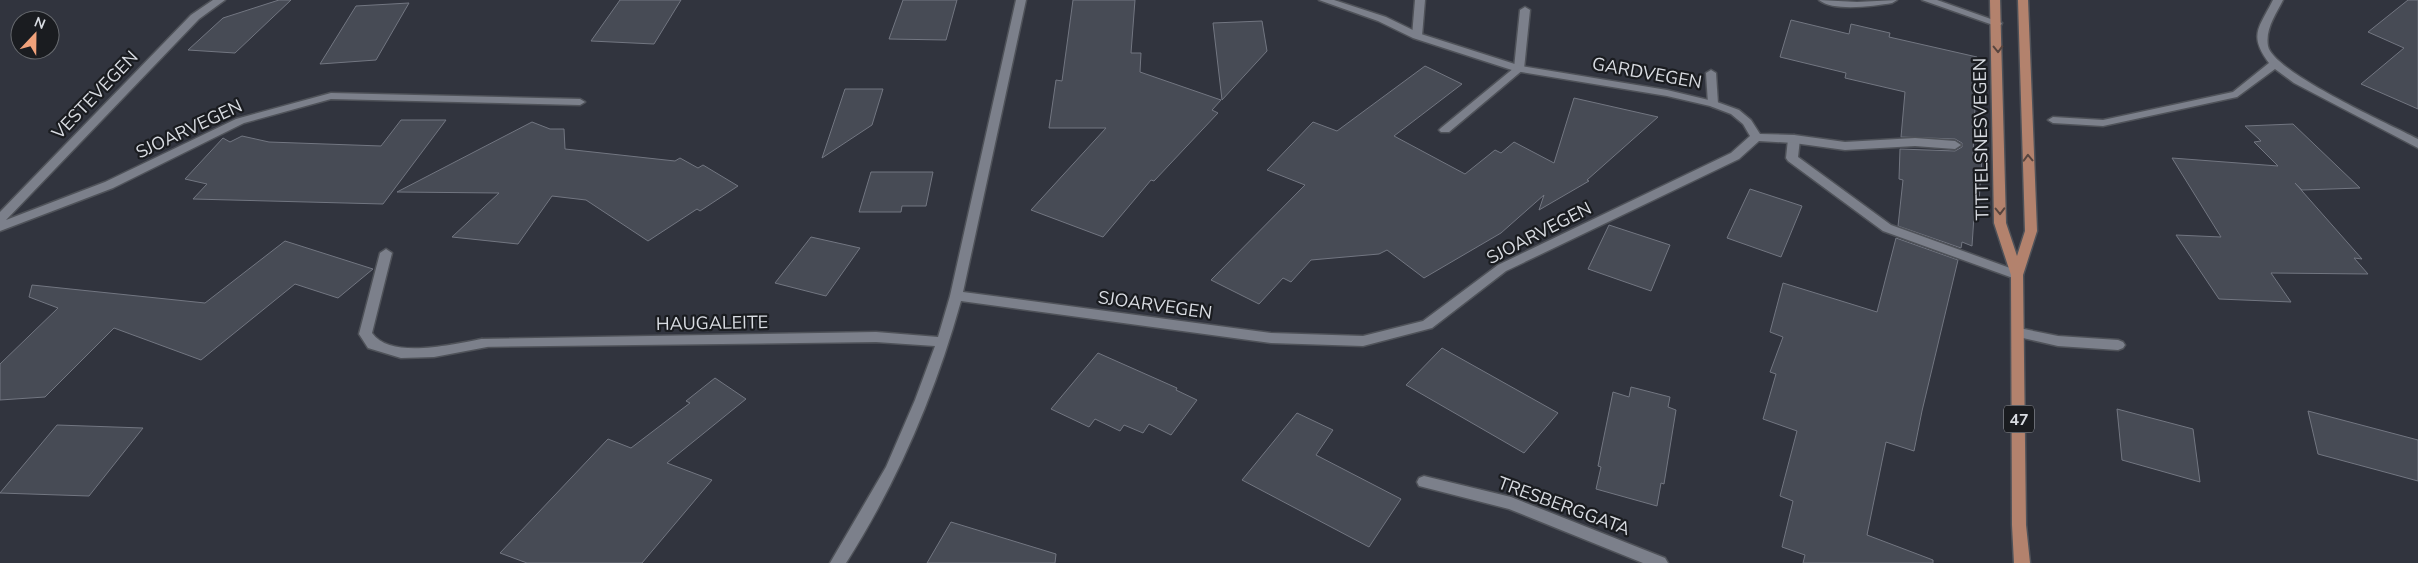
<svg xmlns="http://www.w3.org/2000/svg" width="2418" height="563" font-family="'Nunito Sans',sans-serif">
<rect width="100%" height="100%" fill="#31343e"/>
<g fill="#474b55" stroke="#727681">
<polygon points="279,0 291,0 235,53 188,50 223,18"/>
<polygon points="620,0 681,0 654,44 591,41"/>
<polygon points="903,0 957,0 946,40 889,39"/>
<polygon points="1073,0 1135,0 1131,53 1141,53 1140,72 1221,100 1212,110 1218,113 1154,181 1151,180 1103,237 1031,210 1106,128 1049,128 1056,80 1062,81"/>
<polygon points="2408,0 2418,0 2418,109 2361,84 2404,48 2368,32"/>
<polygon points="409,3 376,60 320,64 356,6"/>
<polygon points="1791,20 1849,34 1851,24 1890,33 1889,37 1977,57 1973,156 1982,158 1979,202 1975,201 1972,246 1962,242 1961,248 1898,226 1903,180 1899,179 1900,149 1955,151 1962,147 1962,143 1955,139 1901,137 1905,92 1845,78 1846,73 1780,57"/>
<polygon points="1262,21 1267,51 1222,100 1213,23"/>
<polygon points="1425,66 1462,84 1394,136 1465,174 1495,150 1501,153 1514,142 1554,163 1574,98 1658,117 1587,180 1589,181 1539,210 1544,195 1501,233 1424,278 1387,250 1379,254 1311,260 1291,282 1283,278 1259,304 1211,280 1305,185 1267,170 1313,122 1337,131"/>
<polygon points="845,89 883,89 872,125 822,158"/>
<polygon points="401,120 446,120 383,204 193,199 207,184 185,179 223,138 230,142 242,136 269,142 381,146"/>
<polygon points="532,122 550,129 564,129 565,149 675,161 680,158 698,168 703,165 738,186 700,211 697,209 648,241 586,200 552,196 518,244 452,237 499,193 397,192"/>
<polygon points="2293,124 2360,188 2302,190 2295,183 2362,259 2354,258 2368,274 2271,273 2291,302 2219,299 2176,235 2221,237 2172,158 2278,166 2254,142 2261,141 2245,126"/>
<polygon points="871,172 933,172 926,206 902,206 901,212 859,212"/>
<polygon points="1750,189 1802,206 1781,257 1727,238"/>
<polygon points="1609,225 1670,245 1651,291 1588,269"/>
<polygon points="811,237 860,248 826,296 775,283"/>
<polygon points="1896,238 1958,260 1922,411 1914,451 1886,442 1867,535 1933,560 1933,563 1803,563 1805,555 1782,547 1793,501 1780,496 1797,431 1763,419 1776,374 1770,372 1783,337 1770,332 1783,283 1877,312"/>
<polygon points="285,241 373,269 338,298 295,284 201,360 114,328 45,397 0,400 0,364 58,308 29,297 32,285 205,303"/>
<polygon points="1442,348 1558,413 1524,453 1406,385"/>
<polygon points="1098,353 1177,388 1176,390 1197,400 1171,435 1149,424 1143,433 1124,425 1120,431 1095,419 1089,427 1051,409"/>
<polygon points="715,378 746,399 667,463 712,480 642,563 527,563 500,553 608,439 631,448 690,403 686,401"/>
<polygon points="1631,387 1670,397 1668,407 1676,410 1664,484 1661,483 1657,506 1596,489 1601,467 1598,466 1613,392 1629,397"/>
<polygon points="2117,409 2193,429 2200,482 2122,460"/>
<polygon points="2308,411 2418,440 2418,481 2318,454"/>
<polygon points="1297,413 1333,430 1316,455 1401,499 1369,547 1242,480"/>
<polygon points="57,425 143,428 89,496 0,493"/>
<polygon points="951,522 1056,554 1055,563 927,563"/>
</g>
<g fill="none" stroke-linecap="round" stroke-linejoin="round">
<g stroke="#4f5259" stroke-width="3">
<g id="lane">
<polygon points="1415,0 1425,0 1422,36 1417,39 1412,36"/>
<path d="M1819 0 1857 2 1897 0 1892 3C1874 6 1834 12 1819 0Z"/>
<polygon points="1922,0 1937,0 2002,23 2001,25 1993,25"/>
<polygon points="1525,7 1530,10 1524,69 1449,132 1441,132 1439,130 1441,128 1514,68 1520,10"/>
<polygon points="1711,70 1716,73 1718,104 1713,107 1708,104 1706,73"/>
<polygon points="1794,135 1800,139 1798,157 1891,225 2021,272 2023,275 2021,278 2013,278 1883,231 1788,161 1786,158 1788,139"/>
<path d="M386 249 392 253 372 333C391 360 453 344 482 339L487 341 489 344 487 347 434 357 401 358 368 348 359 334 380 253Z"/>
<polygon points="2019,328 2058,336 2118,340 2123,342 2125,345 2123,348 2118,350 2058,346 2014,336 2013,333 2014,330"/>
</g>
</g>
<g stroke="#4f5259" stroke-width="3">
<g id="street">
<polygon points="213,0 225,0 199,19 6,220 105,182 236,119 331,93 580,99 585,102 580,105 331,99 244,123 113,188 0,231 0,212 191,15"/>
<path d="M1016 0H1026L963 292 1271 333 1363 336 1423 321 1498 265 1731 153 1750 136 1743 124 1731 114 1710 106 1667 96 1515 71 1413 38 1378 21 1319 0H1334L1386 17 1421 34 1521 66 1667 90 1717 102 1739 110 1751 120 1760 134 1794 135 1845 142 1915 138 1955 141 1961 145 1955 149 1915 146 1845 150 1794 143 1759 141 1739 159 1506 271 1432 328 1363 346 1271 343 961 301C935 394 898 481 846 563H830L886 467 915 400 935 346 876 342 477 347 475 344 477 341 482 339 876 332 938 337 950 296Z"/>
<path d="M2273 0H2283C2276 14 2265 29 2268 46 2273 72 2391 125 2418 139V148L2294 83 2275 69 2237 97 2103 126 2053 123 2048 120 2053 117 2103 120 2233 92 2269 63C2248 35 2259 28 2273 0Z"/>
<polygon points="1424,476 1511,497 1665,558 1668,563 1643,563 1509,509 1419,486 1417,482 1419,478"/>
</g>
</g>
<g stroke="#4f5259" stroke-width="3">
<polygon id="primary" points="1990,0 2000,0 2006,223 2017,256 2025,231 2018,0 2028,0 2037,231 2023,275 2026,525 2030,563 2014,563 2012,525 2011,275 1994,223"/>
</g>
<use href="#lane" fill="#7c808b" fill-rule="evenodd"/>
<use href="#street" fill="#7c808b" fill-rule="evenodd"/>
<use href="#primary" fill="#b3826d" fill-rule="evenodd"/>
</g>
<defs><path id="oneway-chevron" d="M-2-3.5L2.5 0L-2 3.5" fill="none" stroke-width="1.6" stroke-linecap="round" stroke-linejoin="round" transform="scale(1.25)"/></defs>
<g stroke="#57453f">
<use href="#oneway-chevron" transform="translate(1998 49) rotate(89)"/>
<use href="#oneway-chevron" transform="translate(2028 158) rotate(-92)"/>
<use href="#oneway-chevron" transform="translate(2000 211) rotate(89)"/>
</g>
<g text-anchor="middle" stroke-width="4.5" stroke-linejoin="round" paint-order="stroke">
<rect fill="#1a1c20" stroke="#a0a2a8" stroke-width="1" x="2004" y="405.5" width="30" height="27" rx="4"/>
<g font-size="16" font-weight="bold" fill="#d9dce2">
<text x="2019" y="425">47</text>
</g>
<g font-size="18" fill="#d9dce2" stroke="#1a1c20">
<text transform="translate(1647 73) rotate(10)" y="6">GARDVEGEN</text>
<text transform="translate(95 95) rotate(-46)" y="6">VESTEVEGEN</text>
<text transform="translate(189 129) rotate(-25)" y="6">SJOARVEGEN</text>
<text transform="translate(1981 139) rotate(-91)" y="6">TITTELSNESVEGEN</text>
<text transform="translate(1539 233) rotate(-27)" y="6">SJOARVEGEN</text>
<text transform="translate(1155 305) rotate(8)" y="6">SJOARVEGEN</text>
<text transform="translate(712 323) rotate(-1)" y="6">HAUGALEITE</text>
<text transform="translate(1564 506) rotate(20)" y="6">TRESBERGGATA</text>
</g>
</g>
<g transform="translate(35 35) rotate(22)"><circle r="24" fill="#1a1c20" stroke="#66696e"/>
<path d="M0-4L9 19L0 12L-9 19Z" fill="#f1a27b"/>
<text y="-8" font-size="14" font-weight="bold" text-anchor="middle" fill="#d9dce2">N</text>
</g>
</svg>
